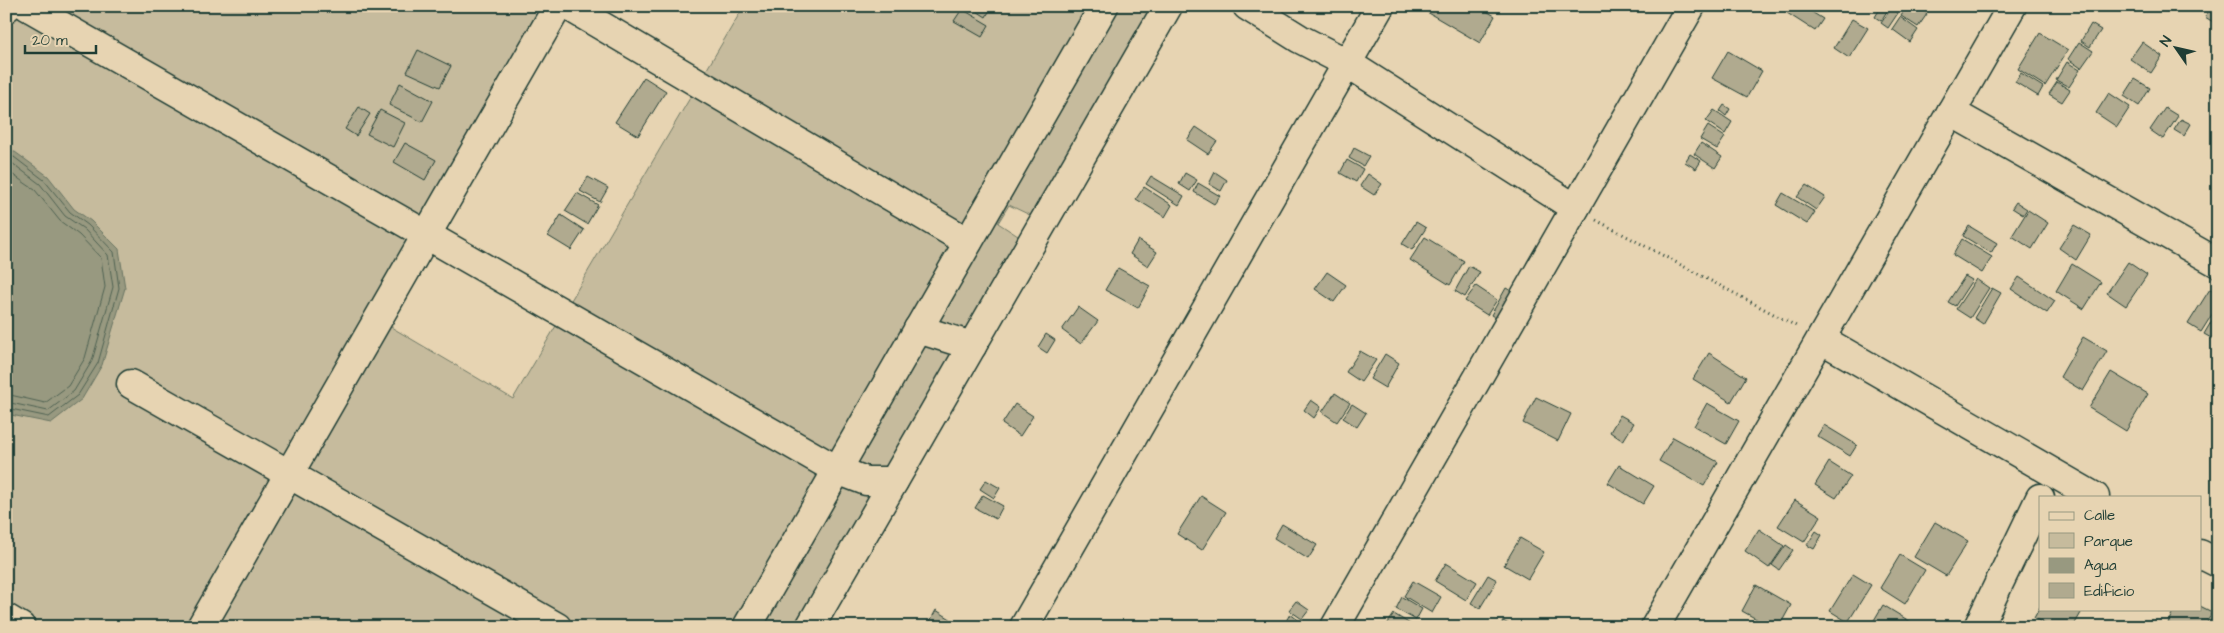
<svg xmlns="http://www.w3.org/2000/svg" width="2224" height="633" font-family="'Architects Daughter',sans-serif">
<rect width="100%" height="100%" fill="#e7d4b2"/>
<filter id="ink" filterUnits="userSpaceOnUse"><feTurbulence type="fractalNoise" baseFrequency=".02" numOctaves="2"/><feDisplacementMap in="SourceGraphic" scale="10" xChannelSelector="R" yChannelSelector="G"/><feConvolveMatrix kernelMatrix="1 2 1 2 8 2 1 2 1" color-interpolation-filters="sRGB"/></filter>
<g filter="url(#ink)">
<polygon fill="#c6bb9d" stroke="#727c68" points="6,6 562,6 374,317 513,399 744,6 1158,6 1034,217 1009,205 998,223 1021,238 799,627 6,627"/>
<polygon fill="#989980" stroke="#687462" points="6,152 15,152 48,176 74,209 91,221 119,249 125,288 102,365 82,399 51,423 11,415 6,412"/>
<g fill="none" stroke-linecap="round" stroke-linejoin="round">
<g stroke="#4f6252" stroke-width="1">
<polyline points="6,157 14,157 44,180 70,212 88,225 114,252 119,288 98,363 78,395 49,417 6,408"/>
<polyline points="6,163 12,163 40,184 65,216 84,229 108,255 113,287 92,361 74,391 48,411 6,402"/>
<polyline points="6,170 35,190 60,221 79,235 101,258 105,287 85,358 68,386 45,403 6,394"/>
</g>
</g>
<g fill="#b0aa8f" stroke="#1f3d34">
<polygon points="969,6 992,6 986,17"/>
<polygon points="1431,6 1478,6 1495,16 1480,43 1427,12"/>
<polygon points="1791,6 1802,6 1823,19 1815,31 1787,13"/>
<polygon points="1907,6 1915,6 1927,14 1918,27 1901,16"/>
<polygon points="2211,6 2218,6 2218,25 2205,17"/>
<polygon points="1881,7 1887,11 1881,21 1875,17"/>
<polygon points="962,9 989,25 982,37 954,21"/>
<polygon points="1891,9 1898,13 1888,28 1881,23"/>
<polygon points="1900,17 1918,30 1910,42 1892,29"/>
<polygon points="1852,19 1868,28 1849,58 1834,48"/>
<polygon points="2091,24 2101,30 2090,47 2081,41"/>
<polygon points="2040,33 2068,50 2045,86 2018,69"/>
<polygon points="2079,42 2093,51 2081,68 2068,59"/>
<polygon points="2142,42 2162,56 2151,73 2130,59"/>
<polygon points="418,50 451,66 440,87 407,72"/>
<polygon points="1728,51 1762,71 1747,97 1712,78"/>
<polygon points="2067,62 2080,70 2069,87 2056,80"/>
<polygon points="2021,73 2043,87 2038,96 2015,82"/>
<polygon points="644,77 666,91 638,136 615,122"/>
<polygon points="2135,79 2150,88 2139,106 2124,96"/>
<polygon points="2057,82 2070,90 2062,102 2049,94"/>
<polygon points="400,83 433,101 422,122 389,105"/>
<polygon points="2109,93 2130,107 2117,127 2096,113"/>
<polygon points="1724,105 1730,109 1726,116 1720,111"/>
<polygon points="359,107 370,114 356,136 345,129"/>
<polygon points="2165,108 2178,116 2163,139 2150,130"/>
<polygon points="380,110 405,123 393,147 367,134"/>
<polygon points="1714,110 1732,122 1725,134 1706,121"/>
<polygon points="2181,119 2191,124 2184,136 2174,130"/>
<polygon points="1708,126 1725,137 1717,149 1700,139"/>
<polygon points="1196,127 1217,141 1208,154 1187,140"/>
<polygon points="405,143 436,160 425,180 394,162"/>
<polygon points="1701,143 1722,157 1715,168 1694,154"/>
<polygon points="1354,148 1369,156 1363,166 1349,158"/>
<polygon points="1690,154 1701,161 1696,169 1685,162"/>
<polygon points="1347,160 1363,169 1356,182 1340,173"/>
<polygon points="1215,172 1227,180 1221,191 1209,184"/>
<polygon points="1185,173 1197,180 1190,191 1179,184"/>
<polygon points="1368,174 1382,184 1374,195 1360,186"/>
<polygon points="1151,176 1184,196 1179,205 1146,184"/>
<polygon points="588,177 608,188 600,202 580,191"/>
<polygon points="1198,183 1220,196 1214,204 1194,192"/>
<polygon points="1806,185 1825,197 1816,210 1797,197"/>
<polygon points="1144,187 1172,205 1165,217 1136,199"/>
<polygon points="577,193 598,205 587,224 565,211"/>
<polygon points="1783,193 1815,212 1807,224 1776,205"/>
<polygon points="2016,202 2027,209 2023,215 2012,208"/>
<polygon points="2028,210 2048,223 2032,249 2012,236"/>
<polygon points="561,215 584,230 571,250 548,236"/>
<polygon points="1416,222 1426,228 1412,250 1402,244"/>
<polygon points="2074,225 2091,235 2076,260 2059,248"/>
<polygon points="1969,226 1997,243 1991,253 1963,236"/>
<polygon points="1425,237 1464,261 1450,285 1410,260"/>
<polygon points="1962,239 1992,257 1982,273 1953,255"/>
<polygon points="1138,240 1157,252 1148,266 1130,254"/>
<polygon points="2128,262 2147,275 2126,306 2107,293"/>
<polygon points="2072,264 2101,282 2084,309 2056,291"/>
<polygon points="1469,266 1480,272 1465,297 1455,291"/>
<polygon points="1118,268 1150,286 1138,308 1105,290"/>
<polygon points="1327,272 1346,285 1334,302 1315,289"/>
<polygon points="1965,276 1972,280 1955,306 1948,302"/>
<polygon points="2019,277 2055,301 2047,313 2011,289"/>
<polygon points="1976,279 1989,288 1970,318 1956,309"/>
<polygon points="1476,286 1497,300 1487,315 1465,301"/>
<polygon points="1506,288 1515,293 1499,320 1491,315"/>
<polygon points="1992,288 2001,293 1983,324 1974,318"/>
<polygon points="2210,289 2218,293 2218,305 2201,332 2188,324"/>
<polygon points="1078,307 1098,321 1081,344 1062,330"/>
<polygon points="2214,317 2218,319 2218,331 2213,339 2204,334"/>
<polygon points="1046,334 1055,340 1047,353 1038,347"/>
<polygon points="2083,337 2107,351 2083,391 2060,377"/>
<polygon points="1360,351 1376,360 1361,382 1346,372"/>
<polygon points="1709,353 1746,377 1731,402 1693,379"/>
<polygon points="1385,354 1399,363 1385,388 1370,379"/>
<polygon points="2111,372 2148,394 2126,431 2089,408"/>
<polygon points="1335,393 1350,403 1337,422 1322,412"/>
<polygon points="1536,397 1571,414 1558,441 1523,423"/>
<polygon points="1311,400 1321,407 1314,418 1304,410"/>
<polygon points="1707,403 1739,421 1726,444 1694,426"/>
<polygon points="1015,404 1033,416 1020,436 1002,424"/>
<polygon points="1352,404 1366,413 1357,427 1343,418"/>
<polygon points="1620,415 1634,423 1623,441 1610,432"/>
<polygon points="1824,425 1857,445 1850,456 1817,436"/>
<polygon points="1673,437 1718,462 1704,486 1659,461"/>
<polygon points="1829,462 1851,476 1836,498 1815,485"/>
<polygon points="1619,465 1654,486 1643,504 1608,483"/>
<polygon points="986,480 1000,488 994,498 980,489"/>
<polygon points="983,495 1003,506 996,519 975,508"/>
<polygon points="1201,496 1226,512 1202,550 1177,534"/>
<polygon points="1795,500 1821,516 1804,542 1778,526"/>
<polygon points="1935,522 1968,541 1946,576 1914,557"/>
<polygon points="1282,524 1317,545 1308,559 1274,538"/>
<polygon points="1759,529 1784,546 1769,568 1745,551"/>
<polygon points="1816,531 1822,535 1814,549 1807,545"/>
<polygon points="1520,538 1544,552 1528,579 1504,565"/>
<polygon points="1786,545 1793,550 1779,570 1772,565"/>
<polygon points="1900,555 1925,570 1905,604 1880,588"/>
<polygon points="1446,563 1477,582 1466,600 1435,581"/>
<polygon points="1853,574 1871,585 1848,622 1830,611"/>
<polygon points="1488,575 1497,580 1480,608 1471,603"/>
<polygon points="1413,581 1441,597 1432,613 1404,596"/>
<polygon points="1756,585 1791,605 1779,627 1771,627 1742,611"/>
<polygon points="1402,597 1422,609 1416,620 1396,609"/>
<polygon points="1296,601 1309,610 1302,619 1289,610"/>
<polygon points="1883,605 1919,627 1870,627"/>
<polygon points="2200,606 2212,612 2205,627 2177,627 2168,623 2174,609 2200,609"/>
<polygon points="2040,607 2040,609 2074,609 2081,613 2073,627 2051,627 2034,618"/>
<polygon points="936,610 957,623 954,627 927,627"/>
<polygon points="1290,614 1301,622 1297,627 1293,627 1286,621"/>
<polygon points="1394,614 1415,627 1386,626"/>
<polygon points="1503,621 1514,627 1500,627"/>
</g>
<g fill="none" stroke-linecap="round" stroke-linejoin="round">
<g stroke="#1f3d34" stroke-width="31">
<g id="minor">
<polyline points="27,6 837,470 866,481 894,481"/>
<polyline points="568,6 968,242"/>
<polyline points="1247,6 1300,39 1347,63 1575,208"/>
<polyline points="6,8 8,6"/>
<polyline points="1951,112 2218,263"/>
<polyline points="918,329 972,346"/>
<polyline points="1821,339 2095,497"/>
<polyline points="131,384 557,627"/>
<polyline points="2200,554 2218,563"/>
<polyline points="6,618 21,627"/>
<polyline points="201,627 558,6"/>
<polyline points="747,627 1104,6"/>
<polyline points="810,627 1168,6"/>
<polyline points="1024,627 1380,6"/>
<polyline points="1335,627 1691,6"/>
<polyline points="1655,627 2012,6"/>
<polyline points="1978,627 2040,498"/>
</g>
</g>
<polyline stroke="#1f3d34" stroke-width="3" stroke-dasharray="1 4" stroke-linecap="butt" points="1596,220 1798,327"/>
<use href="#minor" stroke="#e7d4b2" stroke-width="28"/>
</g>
</g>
<rect width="2224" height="633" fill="none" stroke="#e7d4b2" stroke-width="25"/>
<rect x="12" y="12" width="2199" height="608" fill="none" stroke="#1f3d34" stroke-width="2" filter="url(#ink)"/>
<rect x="2039" y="496" width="162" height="115" fill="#e7d4b2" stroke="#979880"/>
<rect x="2049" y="512" width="25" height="8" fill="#e7d4b2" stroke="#979880"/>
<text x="2084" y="520" font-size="15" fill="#1f3d34">Calle</text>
<rect x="2049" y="533" width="25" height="15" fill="#c6bb9d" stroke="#979880"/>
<text x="2084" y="546" font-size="15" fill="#1f3d34">Parque</text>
<rect x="2049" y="558" width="25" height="15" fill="#989980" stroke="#979880"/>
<text x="2084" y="570" font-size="15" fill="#1f3d34">Agua</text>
<rect x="2049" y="583" width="25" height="15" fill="#b0aa8f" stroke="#979880"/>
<text x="2084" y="596" font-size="15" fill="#1f3d34">Edificio</text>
<g transform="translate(2176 48) rotate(304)" stroke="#e7d4b2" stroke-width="4" paint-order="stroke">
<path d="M0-4L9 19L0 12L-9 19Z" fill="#1f3d34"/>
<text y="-8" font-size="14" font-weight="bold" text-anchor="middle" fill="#1f3d34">N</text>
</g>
<path d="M25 45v8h71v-8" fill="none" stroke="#1f3d34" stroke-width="2.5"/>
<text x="32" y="45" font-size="15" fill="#1f3d34" stroke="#e7d4b2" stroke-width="4" paint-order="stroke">20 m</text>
</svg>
